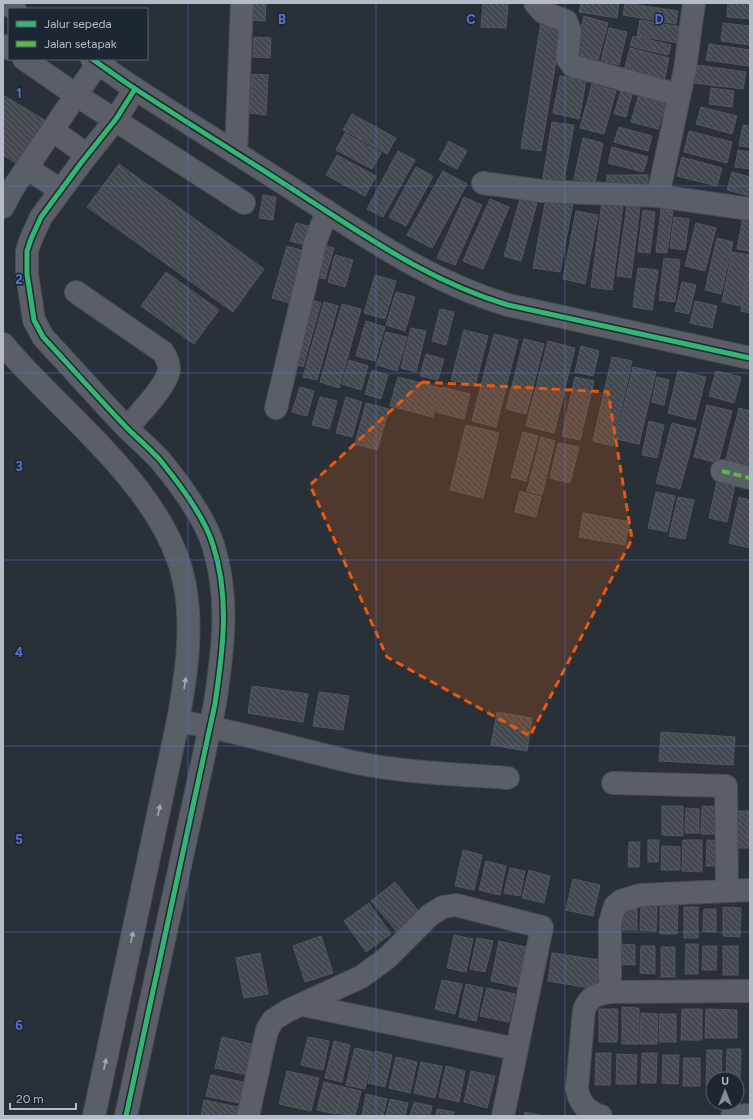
<svg xmlns="http://www.w3.org/2000/svg" width="753" height="1119" font-family="Figtree,sans-serif">
<defs>
<pattern id="building-back-hatch" width="6" height="6" patternUnits="userSpaceOnUse"><rect width="6" height="6" fill="#444950"/><path d="M-1 5l2 2M0 0l6 6M5-1l2 2" fill="none" stroke="#5d6168"/></pattern>
</defs>
<rect width="100%" height="100%" fill="#2a3038"/>
<g fill="url(#building-back-hatch)" stroke="#52575f">
<polygon points="254,3 266,3 265,21 253,20"/>
<polygon points="483,3 508,3 506,28 481,27"/>
<polygon points="581,3 619,3 617,18 579,12"/>
<polygon points="625,3 678,11 676,24 623,15"/>
<polygon points="728,3 750,3 750,19 727,17"/>
<polygon points="584,16 608,23 598,60 574,54"/>
<polygon points="640,20 681,27 678,43 637,36"/>
<polygon points="541,22 562,25 541,151 521,148"/>
<polygon points="723,23 750,26 750,45 721,41"/>
<polygon points="609,28 627,32 619,65 601,61"/>
<polygon points="633,36 671,45 668,55 630,46"/>
<polygon points="254,37 271,38 270,58 253,57"/>
<polygon points="709,44 750,50 749,66 706,60"/>
<polygon points="630,48 669,58 664,81 624,71"/>
<polygon points="697,65 746,72 743,89 694,83"/>
<polygon points="252,74 268,75 266,115 250,113"/>
<polygon points="560,76 586,81 579,119 553,113"/>
<polygon points="592,84 616,91 604,134 580,128"/>
<polygon points="623,84 634,87 626,117 614,114"/>
<polygon points="711,88 734,91 732,107 709,104"/>
<polygon points="639,94 666,102 658,129 631,122"/>
<polygon points="3,95 46,121 19,165 3,155"/>
<polygon points="701,107 737,116 732,134 696,124"/>
<polygon points="352,114 396,138 387,154 343,130"/>
<polygon points="552,122 574,125 563,187 542,183"/>
<polygon points="743,125 750,126 750,147 739,146"/>
<polygon points="619,127 652,136 648,151 614,142"/>
<polygon points="689,131 732,142 727,163 684,152"/>
<polygon points="345,133 381,153 372,169 336,150"/>
<polygon points="583,138 603,143 595,183 574,179"/>
<polygon points="449,141 467,151 457,169 439,160"/>
<polygon points="612,147 648,157 643,172 608,163"/>
<polygon points="738,150 750,152 750,169 735,167"/>
<polygon points="398,151 415,160 383,217 367,209"/>
<polygon points="337,155 376,176 365,196 326,175"/>
<polygon points="682,157 722,168 717,186 677,176"/>
<polygon points="119,164 264,269 233,312 87,207"/>
<polygon points="416,167 433,176 406,226 389,217"/>
<polygon points="443,171 467,184 432,248 407,235"/>
<polygon points="732,172 750,177 750,196 727,190"/>
<rect x="607" y="175" width="41" height="12"/>
<polygon points="263,195 276,197 273,220 259,218"/>
<polygon points="464,197 482,205 455,265 437,258"/>
<polygon points="546,198 573,203 560,272 533,268"/>
<polygon points="490,199 509,207 483,269 463,261"/>
<polygon points="520,199 537,203 521,261 504,256"/>
<polygon points="602,202 623,205 612,290 591,287"/>
<polygon points="627,205 640,207 631,278 617,276"/>
<polygon points="661,209 673,211 667,253 656,252"/>
<polygon points="643,210 655,212 650,253 638,252"/>
<polygon points="576,211 598,215 585,284 563,279"/>
<polygon points="674,217 689,219 685,250 670,248"/>
<polygon points="743,217 750,218 750,251 737,249"/>
<polygon points="296,223 317,228 312,247 290,241"/>
<polygon points="696,223 716,228 705,271 685,266"/>
<polygon points="717,238 733,242 721,294 705,290"/>
<polygon points="321,244 334,248 325,279 312,276"/>
<polygon points="287,246 311,253 297,305 272,298"/>
<polygon points="732,252 750,255 750,264 741,306 722,302"/>
<polygon points="335,255 353,260 345,287 328,282"/>
<polygon points="664,258 680,260 675,302 659,300"/>
<polygon points="638,268 658,270 652,310 633,307"/>
<polygon points="750,268 750,313 741,311"/>
<polygon points="166,272 219,310 194,344 141,306"/>
<polygon points="375,275 396,281 385,319 364,313"/>
<polygon points="682,282 696,285 689,314 675,311"/>
<polygon points="396,292 415,297 405,331 386,325"/>
<polygon points="309,299 321,303 303,367 291,363"/>
<polygon points="695,301 717,306 712,328 690,323"/>
<polygon points="324,302 338,306 317,380 303,377"/>
<polygon points="342,304 361,309 339,388 320,382"/>
<polygon points="440,309 454,312 446,345 432,341"/>
<polygon points="366,321 385,327 375,361 356,356"/>
<polygon points="411,328 426,331 416,372 401,368"/>
<polygon points="464,330 488,336 475,386 451,380"/>
<polygon points="386,332 407,337 397,371 377,365"/>
<polygon points="494,334 518,340 496,427 472,421"/>
<polygon points="524,339 544,344 526,414 506,409"/>
<polygon points="548,341 575,348 554,433 526,426"/>
<polygon points="581,346 599,351 593,376 575,372"/>
<polygon points="426,354 444,359 438,380 420,376"/>
<polygon points="612,357 632,361 613,446 593,441"/>
<polygon points="349,360 368,366 361,390 342,384"/>
<polygon points="633,367 656,372 639,444 616,439"/>
<polygon points="372,370 388,375 381,399 365,394"/>
<polygon points="678,371 706,377 695,420 668,413"/>
<polygon points="716,371 741,377 734,403 709,396"/>
<polygon points="398,377 441,388 433,417 390,406"/>
<polygon points="575,377 594,381 580,440 562,436"/>
<polygon points="657,377 669,380 664,405 652,402"/>
<polygon points="300,387 314,391 307,416 292,412"/>
<polygon points="442,387 470,394 464,419 436,412"/>
<polygon points="320,397 337,401 329,429 312,425"/>
<polygon points="346,397 362,402 352,437 336,433"/>
<polygon points="366,403 389,409 377,450 355,444"/>
<polygon points="707,405 732,411 718,463 694,457"/>
<polygon points="739,408 750,411 749,468 725,463"/>
<polygon points="649,421 664,425 657,458 642,455"/>
<polygon points="672,423 696,429 680,489 656,483"/>
<polygon points="466,425 499,433 483,498 450,490"/>
<polygon points="523,432 538,436 526,481 511,477"/>
<polygon points="541,437 555,441 542,495 527,491"/>
<polygon points="558,443 579,447 570,483 550,478"/>
<polygon points="717,481 735,485 727,522 709,518"/>
<polygon points="520,491 541,497 536,517 515,512"/>
<polygon points="656,492 675,496 667,532 648,528"/>
<polygon points="678,497 694,500 685,539 669,536"/>
<polygon points="739,497 750,500 750,548 729,543"/>
<polygon points="583,513 630,522 625,545 579,537"/>
<polygon points="252,686 308,694 303,722 248,713"/>
<polygon points="319,692 349,696 343,730 313,726"/>
<polygon points="497,712 532,718 527,751 491,745"/>
<polygon points="661,732 735,737 733,765 659,761"/>
<polygon points="662,806 683,806 683,836 662,835"/>
<polygon points="702,806 722,807 722,834 701,834"/>
<polygon points="686,808 699,809 699,833 685,833"/>
<rect x="730" y="811" width="19" height="37"/>
<polygon points="648,840 659,840 658,862 648,862"/>
<polygon points="683,840 702,840 702,872 682,871"/>
<polygon points="707,840 722,841 721,866 706,866"/>
<polygon points="629,842 640,842 639,867 628,867"/>
<polygon points="662,846 680,847 680,870 661,870"/>
<polygon points="463,850 482,855 474,890 455,886"/>
<polygon points="486,861 506,866 500,895 479,890"/>
<polygon points="510,868 525,871 520,896 504,893"/>
<polygon points="529,870 550,876 544,903 522,898"/>
<polygon points="573,879 600,885 593,916 566,910"/>
<polygon points="395,882 420,913 397,932 371,901"/>
<polygon points="660,902 678,902 677,934 660,934"/>
<polygon points="369,903 391,934 366,952 344,921"/>
<polygon points="641,905 657,905 656,931 640,930"/>
<rect x="684" y="907" width="14" height="31"/>
<polygon points="723,907 741,908 740,937 723,936"/>
<rect x="620" y="908" width="17" height="22"/>
<polygon points="704,909 716,909 716,932 703,931"/>
<polygon points="454,935 473,939 466,972 447,968"/>
<polygon points="321,936 333,973 305,982 293,946"/>
<polygon points="477,938 493,941 485,972 470,969"/>
<polygon points="499,941 526,947 518,987 491,981"/>
<polygon points="622,944 635,945 635,965 622,964"/>
<polygon points="686,944 698,944 698,974 685,974"/>
<polygon points="641,946 655,946 655,974 640,973"/>
<polygon points="703,946 717,946 716,970 702,970"/>
<rect x="723" y="946" width="15" height="29"/>
<rect x="661" y="947" width="14" height="30"/>
<polygon points="260,953 268,994 244,998 236,958"/>
<polygon points="552,953 600,960 596,989 548,981"/>
<polygon points="442,980 462,984 455,1014 435,1009"/>
<polygon points="466,984 483,988 476,1021 459,1017"/>
<polygon points="487,988 515,994 509,1022 480,1016"/>
<polygon points="622,1007 639,1008 639,1044 622,1044"/>
<polygon points="599,1009 618,1009 617,1042 599,1042"/>
<polygon points="682,1009 702,1009 702,1040 681,1040"/>
<polygon points="706,1009 737,1010 737,1038 705,1038"/>
<polygon points="641,1013 658,1014 657,1044 640,1044"/>
<polygon points="660,1014 676,1014 676,1042 659,1042"/>
<polygon points="222,1037 255,1045 248,1075 215,1068"/>
<polygon points="308,1037 329,1041 323,1070 301,1065"/>
<polygon points="334,1041 350,1045 342,1082 325,1078"/>
<polygon points="355,1048 373,1052 365,1089 346,1085"/>
<polygon points="727,1049 741,1049 740,1081 737,1081 737,1079 726,1079"/>
<polygon points="707,1050 722,1050 721,1079 713,1079 713,1084 706,1084"/>
<polygon points="375,1051 392,1055 385,1087 368,1083"/>
<polygon points="596,1053 611,1053 610,1085 595,1085"/>
<polygon points="642,1053 657,1053 656,1083 641,1083"/>
<polygon points="617,1054 637,1055 636,1084 616,1084"/>
<polygon points="663,1055 679,1055 678,1084 662,1083"/>
<polygon points="396,1057 417,1062 410,1093 389,1088"/>
<polygon points="684,1058 700,1058 700,1086 683,1086"/>
<polygon points="421,1062 442,1066 435,1098 414,1093"/>
<polygon points="446,1066 465,1071 459,1102 439,1097"/>
<polygon points="287,1071 319,1078 311,1111 279,1104"/>
<polygon points="471,1071 495,1076 487,1108 464,1102"/>
<polygon points="211,1075 243,1082 239,1103 206,1096"/>
<polygon points="324,1082 343,1087 336,1114 317,1110"/>
<polygon points="343,1087 361,1091 355,1116 337,1113"/>
<polygon points="366,1094 387,1099 383,1116 362,1116"/>
<polygon points="390,1099 408,1103 405,1116 386,1116"/>
<polygon points="204,1100 238,1107 236,1116 201,1116"/>
<polygon points="414,1102 432,1106 430,1116 410,1116"/>
<polygon points="437,1109 454,1112 453,1116 436,1116"/>
<polygon points="525,1112 545,1116 524,1116"/>
</g>
<g fill="none" stroke-linecap="round" stroke-linejoin="round">
<g stroke="#484c53" stroke-width="24">
<g id="minor">
<polyline points="535,3 543,12 566,21 570,31 567,58 573,66 679,95"/>
<polyline points="5,46 9,49"/>
<polyline points="24,59 76,95 244,203"/>
<polyline points="52,130 87,155"/>
<polyline points="236,153 242,3"/>
<polyline points="27,168 60,190"/>
<polyline points="483,183 542,191 658,196 750,209"/>
<polyline points="658,196 685,69 694,3"/>
<polyline points="3,207 13,188 98,63"/>
<path d="M76 292 163 352C166 357 169 362 169 369 168 385 138 415 127 428"/>
<path d="M3 344C63 416 168 490 185 586 193 631 186 676 178 721L94 1116"/>
<polyline points="276,408 316,240 327,211"/>
<polyline points="722,471 750,478"/>
<path d="M178 721C238 731 295 749 353 762 404 773 456 774 508 778"/>
<polyline points="613,783 726,786 727,891"/>
<polyline points="610,992 610,922 615,906 621,901 640,895 750,890"/>
<polyline points="303,1005 516,1049"/>
<path d="M126 1116 215 704C223 650 230 597 213 545 205 518 178 482 160 460 150 449 138 439 127 428 99 399 71 367 43 337L34 320 27 274V251L31 239 41 217 81 163 116 119 135 89"/>
<polyline points="248,1116 267,1030 273,1020 287,1011 361,977 387,958 430,915 443,907 456,905 542,927 503,1116"/>
<path d="M601 1116C587 1112 579 1103 577 1088L584 1010C589 997 596 994 610 992L750 991"/>
<polyline points="732,1116 750,1115"/>
</g>
</g>
<g stroke="#484c53" stroke-width="24">
<g id="tertiary">
<polyline points="5,3 15,9"/>
<path d="M92 59C107 69 121 80 137 90 192 126 248 160 303 196 370 239 431 282 508 305L750 358"/>
</g>
</g>
<use href="#minor" stroke="#5a5e66" stroke-width="22"/>
<use href="#tertiary" stroke="#5a5e66" stroke-width="22"/>
<polyline stroke="#58b947" stroke-width="4" stroke-dasharray="8 4" stroke-linecap="butt" points="722,471 750,478"/>
<g stroke="#1d2633" stroke-width="8">
<g id="cycleway">
<path d="M92 59C107 69 121 80 137 90 192 126 248 160 303 196 370 239 431 282 508 305L750 358"/>
<path d="M126 1116 215 704C223 650 230 597 213 545 205 518 178 482 160 460 150 449 138 439 127 428 99 399 71 367 43 337L34 320 27 274V251L31 239 41 217 81 163 116 119 135 89"/>
</g>
</g>
<use href="#cycleway" stroke="#33b770" stroke-width="5"/>
</g>
<defs><path id="oneway-solid" d="M-6-.8H1V-3.2L6.5 0L1 3.2V.8H-6Z"/></defs>
<g fill="#a2a9b5">
<use href="#oneway-solid" transform="translate(185 683) rotate(-81)"/>
<use href="#oneway-solid" transform="translate(159 810) rotate(-78)"/>
<use href="#oneway-solid" transform="translate(132 937) rotate(-78)"/>
<use href="#oneway-solid" transform="translate(105 1064) rotate(-78)"/>
</g>
<path fill="#e8590c" fill-opacity="0.2" stroke="#e8590c" stroke-width="3" stroke-dasharray="8 5" stroke-linejoin="round" d="M422 382 608 392 632 539 530 736 387 657 310 485Z"/>
<path fill="none" stroke="#5274d3" stroke-width="1" stroke-opacity="0.55" d="M188 3V1116M376 3V1116M565 3V1116M3 186H750M3 373H750M3 560H750M3 746H750M3 932H750"/>
<g font-size="13" text-anchor="middle" font-weight="bold" fill="#5274d3" stroke="#1d2633" stroke-width="3" stroke-linejoin="round" paint-order="stroke">
<text x="282" y="24">B</text>
<text x="471" y="24">C</text>
<text x="659" y="24">D</text>
<text x="19" y="98">1</text>
<text x="19" y="284">2</text>
<text x="19" y="471">3</text>
<text x="19" y="657">4</text>
<text x="19" y="844">5</text>
<text x="19" y="1030">6</text>
</g>
<rect width="753" height="1119" fill="none" stroke="#b4bcc9" stroke-width="8"/>
<rect x="8" y="8" width="140" height="52" fill="#1d2633" stroke="#59626f"/>
<rect x="16" y="21" width="20" height="6" fill="#33b770" stroke="#59626f"/>
<text x="44" y="28" font-size="12" fill="#b4bcc9">Jalur sepeda</text>
<rect x="16" y="41" width="20" height="6" fill="#58b947" stroke="#59626f"/>
<text x="44" y="48" font-size="12" fill="#b4bcc9">Jalan setapak</text>
<g transform="translate(725 1091)"><circle r="19" fill="#1d2633" stroke="#59626f"/>
<path d="M0-3L7 15L0 10L-7 15Z" fill="#848b96"/>
<text y="-6" font-size="11" font-weight="bold" text-anchor="middle" fill="#b4bcc9">U</text>
</g>
<path d="M10 1103v6h66v-6" fill="none" stroke="#b4bcc9" stroke-width="2"/>
<text x="16" y="1103" font-size="12" fill="#b4bcc9" stroke="#1d2633" stroke-width="3" paint-order="stroke">20 m</text>
</svg>
